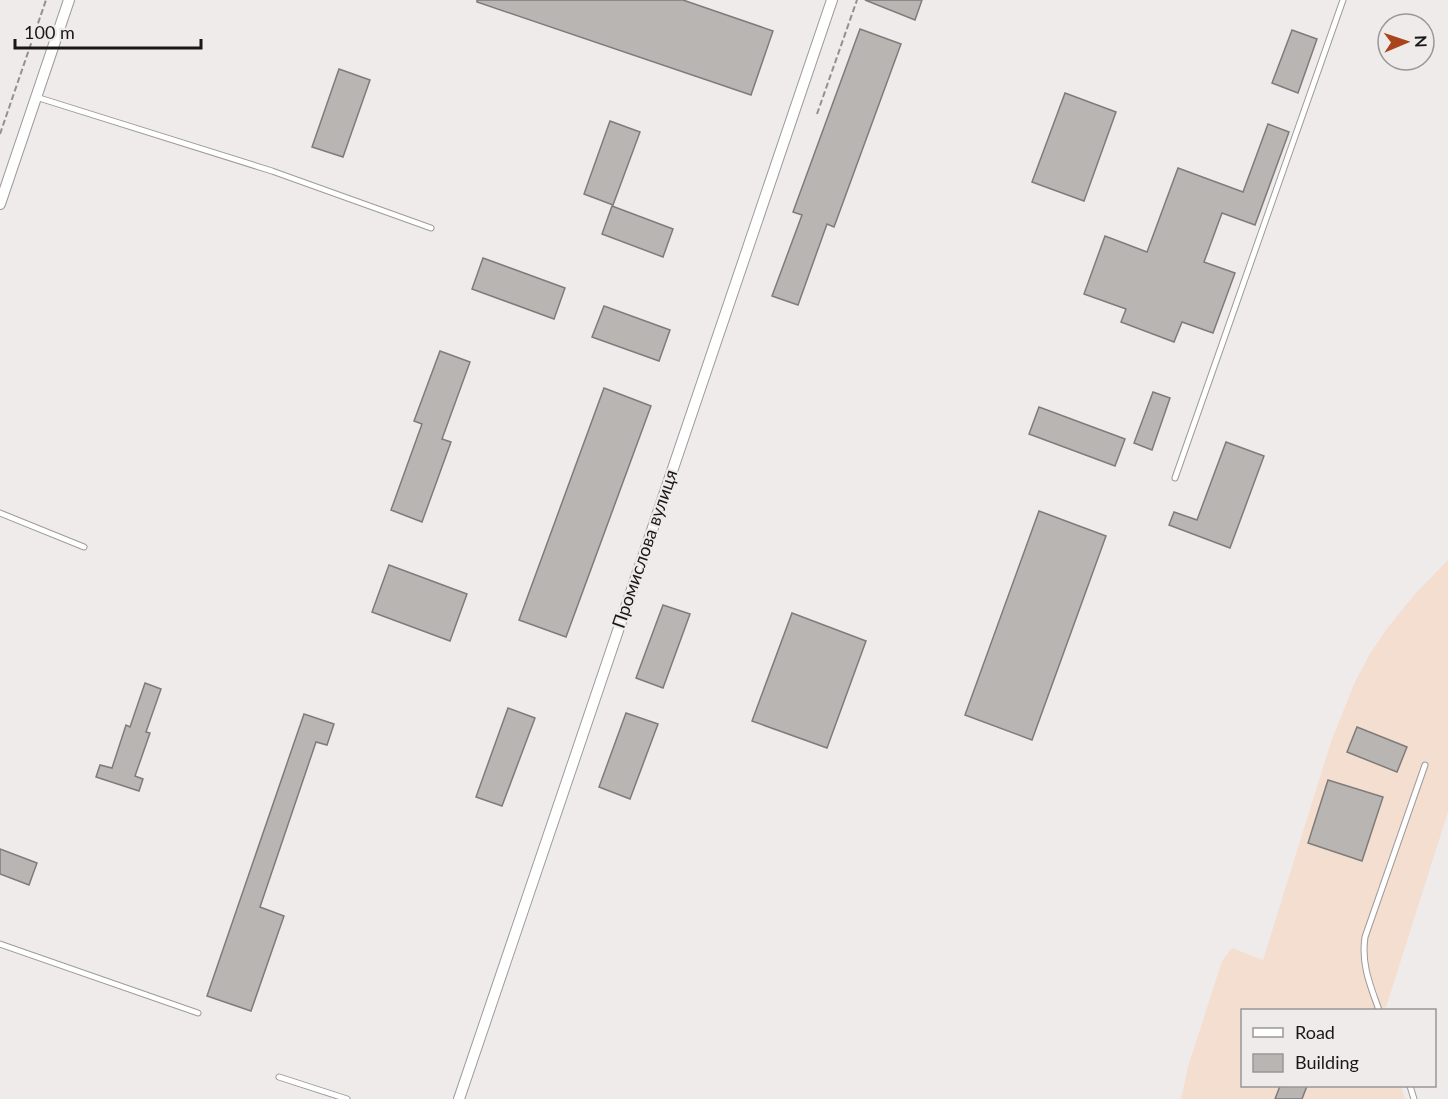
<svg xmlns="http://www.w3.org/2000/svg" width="1448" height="1099" font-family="Lato,sans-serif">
<rect width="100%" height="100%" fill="#efebea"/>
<polygon fill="#f3ded0" points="1448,560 1448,812 1386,1007 1374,1010 1242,1010 1242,1086 1401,1086 1405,1099 1181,1099 1188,1067 1222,961 1232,948 1263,960 1331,742 1355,682 1371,652 1389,626 1416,593"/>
<g fill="#b8b5b3" stroke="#7e7c7a" stroke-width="1.5">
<polygon points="477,0 683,0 773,31 751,95 477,2"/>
<polygon points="865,0 922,0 915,20"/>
<polygon points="860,29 901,44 834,227 827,224 798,305 772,296 802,215 793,212"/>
<polygon points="1292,30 1317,39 1298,93 1272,83"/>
<polygon points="339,69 370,80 343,157 312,147"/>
<polygon points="1065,93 1116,112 1084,201 1032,182"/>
<polygon points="610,121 640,132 613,205 584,194"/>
<polygon points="1268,124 1289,132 1255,225 1222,213 1204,262 1235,273 1213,333 1182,322 1174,342 1121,322 1126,309 1084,294 1105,236 1147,252 1178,168 1243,192"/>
<polygon points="612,206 673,229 663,257 602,234"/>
<polygon points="483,258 565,288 554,319 472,289"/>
<polygon points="604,306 670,330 659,361 592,337"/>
<polygon points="440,351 470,362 442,439 451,442 422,522 391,510 422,424 414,421"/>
<polygon points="604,388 651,406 566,637 519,620"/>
<polygon points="1153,392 1170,398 1152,450 1134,443"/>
<polygon points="1039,407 1125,439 1115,466 1029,434"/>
<polygon points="1226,442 1264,456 1230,548 1169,525 1174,512 1197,520"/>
<polygon points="1039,511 1106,536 1032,740 965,715"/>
<polygon points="389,565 467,594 450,641 372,612"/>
<polygon points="663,605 690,614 663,688 636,678"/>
<polygon points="792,613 866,641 827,748 752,721"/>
<polygon points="145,683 161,689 146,732 150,733 135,776 143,779 139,791 96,777 100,765 112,768 126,725 130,727"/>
<polygon points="508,708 535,718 502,806 476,797"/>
<polygon points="626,713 658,724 630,799 599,787"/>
<polygon points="304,714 334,724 327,745 316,742 260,907 284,916 251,1011 207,996"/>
<polygon points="1357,727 1407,747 1397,772 1347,752"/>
<polygon points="1328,780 1383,797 1362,861 1308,843"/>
<polygon points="0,849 37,863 29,885 0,874"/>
<polygon points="1280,1086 1307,1086 1302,1099 1275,1099"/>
</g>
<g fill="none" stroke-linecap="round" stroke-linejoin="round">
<g stroke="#9e9b9a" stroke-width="7">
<g id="service">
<polyline points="36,97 272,171 431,228"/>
<polyline points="1175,478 1343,0"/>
<polyline points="0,513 84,547"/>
<polyline points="0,944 198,1013"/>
<path d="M1379 1010C1370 985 1361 964 1365 937L1425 765"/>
<polyline points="279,1077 347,1099"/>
<polyline points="1410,1086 1414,1099"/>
</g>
</g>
<g stroke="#9e9b9a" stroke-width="12">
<g id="minor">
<polyline points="0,204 69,0"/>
<polyline points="459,1099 832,0"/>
</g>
</g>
<g stroke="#939090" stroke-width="2" stroke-dasharray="6 3" stroke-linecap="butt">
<polyline points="817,114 857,0"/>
<polyline points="0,134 46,0"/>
</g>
<use href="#service" stroke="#fff" stroke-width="5"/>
<use href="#minor" stroke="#fff" stroke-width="10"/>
</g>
<g text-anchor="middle" stroke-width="4.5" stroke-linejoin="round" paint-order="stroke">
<g font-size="18" fill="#191818" stroke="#efebea">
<text transform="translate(645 549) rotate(-71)" y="6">Промислова вулиця</text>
</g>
</g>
<rect x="1241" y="1009" width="195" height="78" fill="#efebea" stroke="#999796" stroke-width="1.5"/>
<rect x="1253" y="1028" width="30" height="9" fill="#ffffff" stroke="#999796" stroke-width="1.5"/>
<text x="1295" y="1039" font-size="18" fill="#191818">Road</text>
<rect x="1253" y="1054" width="30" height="18" fill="#b8b5b3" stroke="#999796" stroke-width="1.5"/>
<text x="1295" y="1069" font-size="18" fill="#191818">Building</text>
<g transform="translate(1406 42) rotate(88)"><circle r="28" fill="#efebea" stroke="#999796" stroke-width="1.5"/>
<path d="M0-4.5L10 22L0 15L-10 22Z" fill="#aa441a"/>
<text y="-9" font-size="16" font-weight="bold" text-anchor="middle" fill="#191818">N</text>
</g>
<path d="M15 39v9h186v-9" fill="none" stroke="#191818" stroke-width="3"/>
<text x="24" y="39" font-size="18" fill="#191818" stroke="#efebea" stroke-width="4.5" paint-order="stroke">100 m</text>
</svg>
